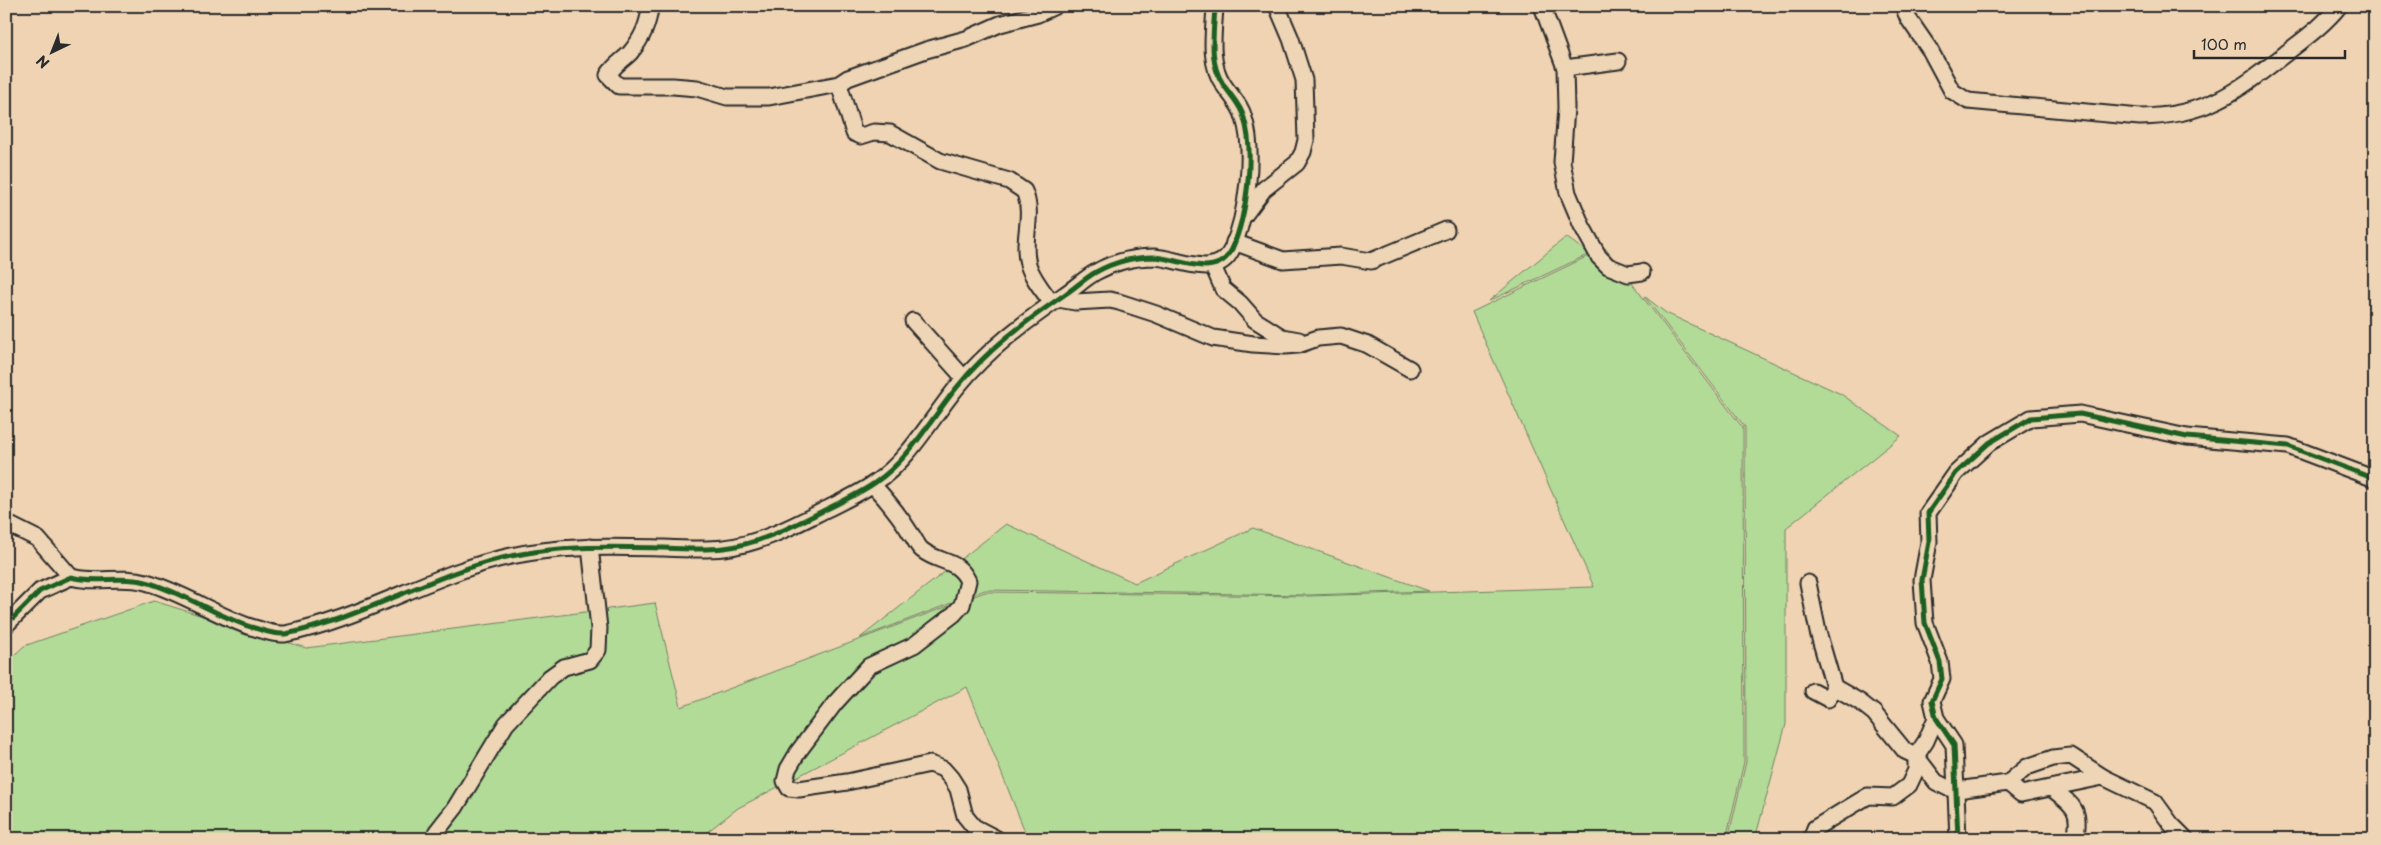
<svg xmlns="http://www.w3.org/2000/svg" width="2381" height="845" font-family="'Playpen Sans',sans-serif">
<rect width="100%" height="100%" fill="#efd3b2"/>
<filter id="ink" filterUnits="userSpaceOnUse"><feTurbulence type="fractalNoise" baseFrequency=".02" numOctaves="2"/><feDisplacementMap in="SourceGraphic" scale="10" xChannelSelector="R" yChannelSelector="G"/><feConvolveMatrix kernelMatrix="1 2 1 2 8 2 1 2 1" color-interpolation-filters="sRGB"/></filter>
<g filter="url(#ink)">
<g fill="#b2db98" stroke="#6e8362">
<polygon points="1566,237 1589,254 1489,301"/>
<polygon points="1605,248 1743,428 1744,762 1726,839 1028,839 967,687 738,808 698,839 6,839 6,663 24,646 154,601 306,648 655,603 681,707 985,592 1309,596 1594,587 1472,312"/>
<polygon points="1644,296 1666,313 1841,394 1901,436 1786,528 1786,724 1755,839 1728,839 1746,762 1745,427"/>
<polygon points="1006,524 1135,583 1253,528 1429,591 1309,595 985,590 860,638"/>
</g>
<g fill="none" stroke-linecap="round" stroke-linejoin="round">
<g stroke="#2b2b2b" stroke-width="19">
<g id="minor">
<path d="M650 6C649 23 641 40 630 53 622 61 614 65 608 75L619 86H673L697 88 727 97H769L839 84 848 78 926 50 966 39 1000 24 1038 14 1055 6"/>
<polyline points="1542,6 1565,68 1566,108 1562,162 1568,193 1582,226 1599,257 1608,266 1628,274 1642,272"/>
<path d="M1903 6 1908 18 1930 50 1952 91 1968 101 2140 117C2206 116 2235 93 2285 54 2304 39 2324 25 2339 6"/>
<polyline points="1565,68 1618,61"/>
<path d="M839 84 854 133 861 136 874 132 890 133 940 161 1009 181 1024 191C1035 216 1021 239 1028 264 1032 278 1043 291 1052 303"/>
<polyline points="1243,217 1264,189 1297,163 1303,152 1306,140 1304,80 1291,39 1277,6"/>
<polyline points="1234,242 1283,260 1341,256 1371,261 1446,230"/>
<polyline points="1213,266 1223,289 1240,303 1255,320 1282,337 1299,340"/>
<polyline points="1058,299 1075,302 1110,300 1119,302 1156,314 1213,338 1253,344 1285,346 1298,345 1318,338 1341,336 1368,345 1410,369"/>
<polyline points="913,321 964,378"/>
<path d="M873 485C887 500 900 516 911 534 915 539 917 546 922 550 940 564 957 558 968 581L962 605 954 614 914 645 869 666 835 703 798 752 788 769 785 781 789 788 799 789 847 782 930 764 943 769 951 778 958 789 965 816 974 827 997 839"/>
<polyline points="6,523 38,539 71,577"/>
<polyline points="1808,583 1818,632 1834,687 1860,702 1874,713 1905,751 1916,756 1936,782 1948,788 1957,790 2008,783 2027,767 2053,758 2071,756 2103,777 2155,802 2171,824 2186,839"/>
<path d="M6 625 40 591 71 577C96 584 121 575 146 582 182 592 215 615 251 627 263 630 273 635 285 634 362 619 435 572 511 556 562 545 613 547 664 548 684 549 704 550 724 548 761 544 796 524 829 508 845 500 862 492 876 482 910 459 932 417 958 386 988 349 1025 322 1064 295 1075 288 1085 278 1096 272 1114 262 1133 257 1154 257 1179 258 1217 281 1232 249 1247 215 1255 153 1244 118 1241 105 1230 95 1223 84 1208 62 1214 31 1215 6"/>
<polyline points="1813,691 1828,699 1834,687"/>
<polyline points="2008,783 2021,794 2103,777"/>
<path d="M2051 788C2073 805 2082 810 2075 839"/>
<polyline points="434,839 437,831 455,808 506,724 550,677 564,667 590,660 598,650 599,628 590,547"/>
<polyline points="1811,839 1815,828 1868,796 1893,797 1909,785 1916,770 1916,756 1926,741 1936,718"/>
<polyline points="1958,839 1954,745 1936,718 1932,701 1942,679 1940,662 1925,623 1922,580 1929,542 1928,513 1956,473 1989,443 2031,418 2080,414 2187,437 2288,446 2375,479"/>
</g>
</g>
<use href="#minor" stroke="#eed5b6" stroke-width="15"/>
<g stroke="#eed5b6" stroke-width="8">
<g id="cycleway">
<path d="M6 625 40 591 71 577C96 584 121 575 146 582 182 592 215 615 251 627 263 630 273 635 285 634 362 619 435 572 511 556 562 545 613 547 664 548 684 549 704 550 724 548 761 544 796 524 829 508 845 500 862 492 876 482 910 459 932 417 958 386 988 349 1025 322 1064 295 1075 288 1085 278 1096 272 1114 262 1133 257 1154 257 1179 258 1217 281 1232 249 1247 215 1255 153 1244 118 1241 105 1230 95 1223 84 1208 62 1214 31 1215 6"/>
<polyline points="1958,839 1954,745 1936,718 1932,701 1942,679 1940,662 1925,623 1922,580 1929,542 1928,513 1956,473 1989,443 2031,418 2080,414 2187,437 2288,446 2375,479"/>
</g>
</g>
<use href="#cycleway" stroke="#1b5e20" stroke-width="5"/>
</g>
</g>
<rect width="2381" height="845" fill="none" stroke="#eed5b6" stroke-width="25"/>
<rect x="12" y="12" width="2356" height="820" fill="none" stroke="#2b2b2b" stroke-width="2" filter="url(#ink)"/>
<g transform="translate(52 52) rotate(223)" stroke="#eed5b6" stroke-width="4" paint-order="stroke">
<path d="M0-4L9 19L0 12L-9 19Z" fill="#2b2b2b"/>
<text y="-8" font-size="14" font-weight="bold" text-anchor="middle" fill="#2b2b2b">N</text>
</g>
<path d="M2194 50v8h151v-8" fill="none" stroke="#2b2b2b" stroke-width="2.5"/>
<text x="2201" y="50" font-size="15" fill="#2b2b2b" stroke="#eed5b6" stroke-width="4" paint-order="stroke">100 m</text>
</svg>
